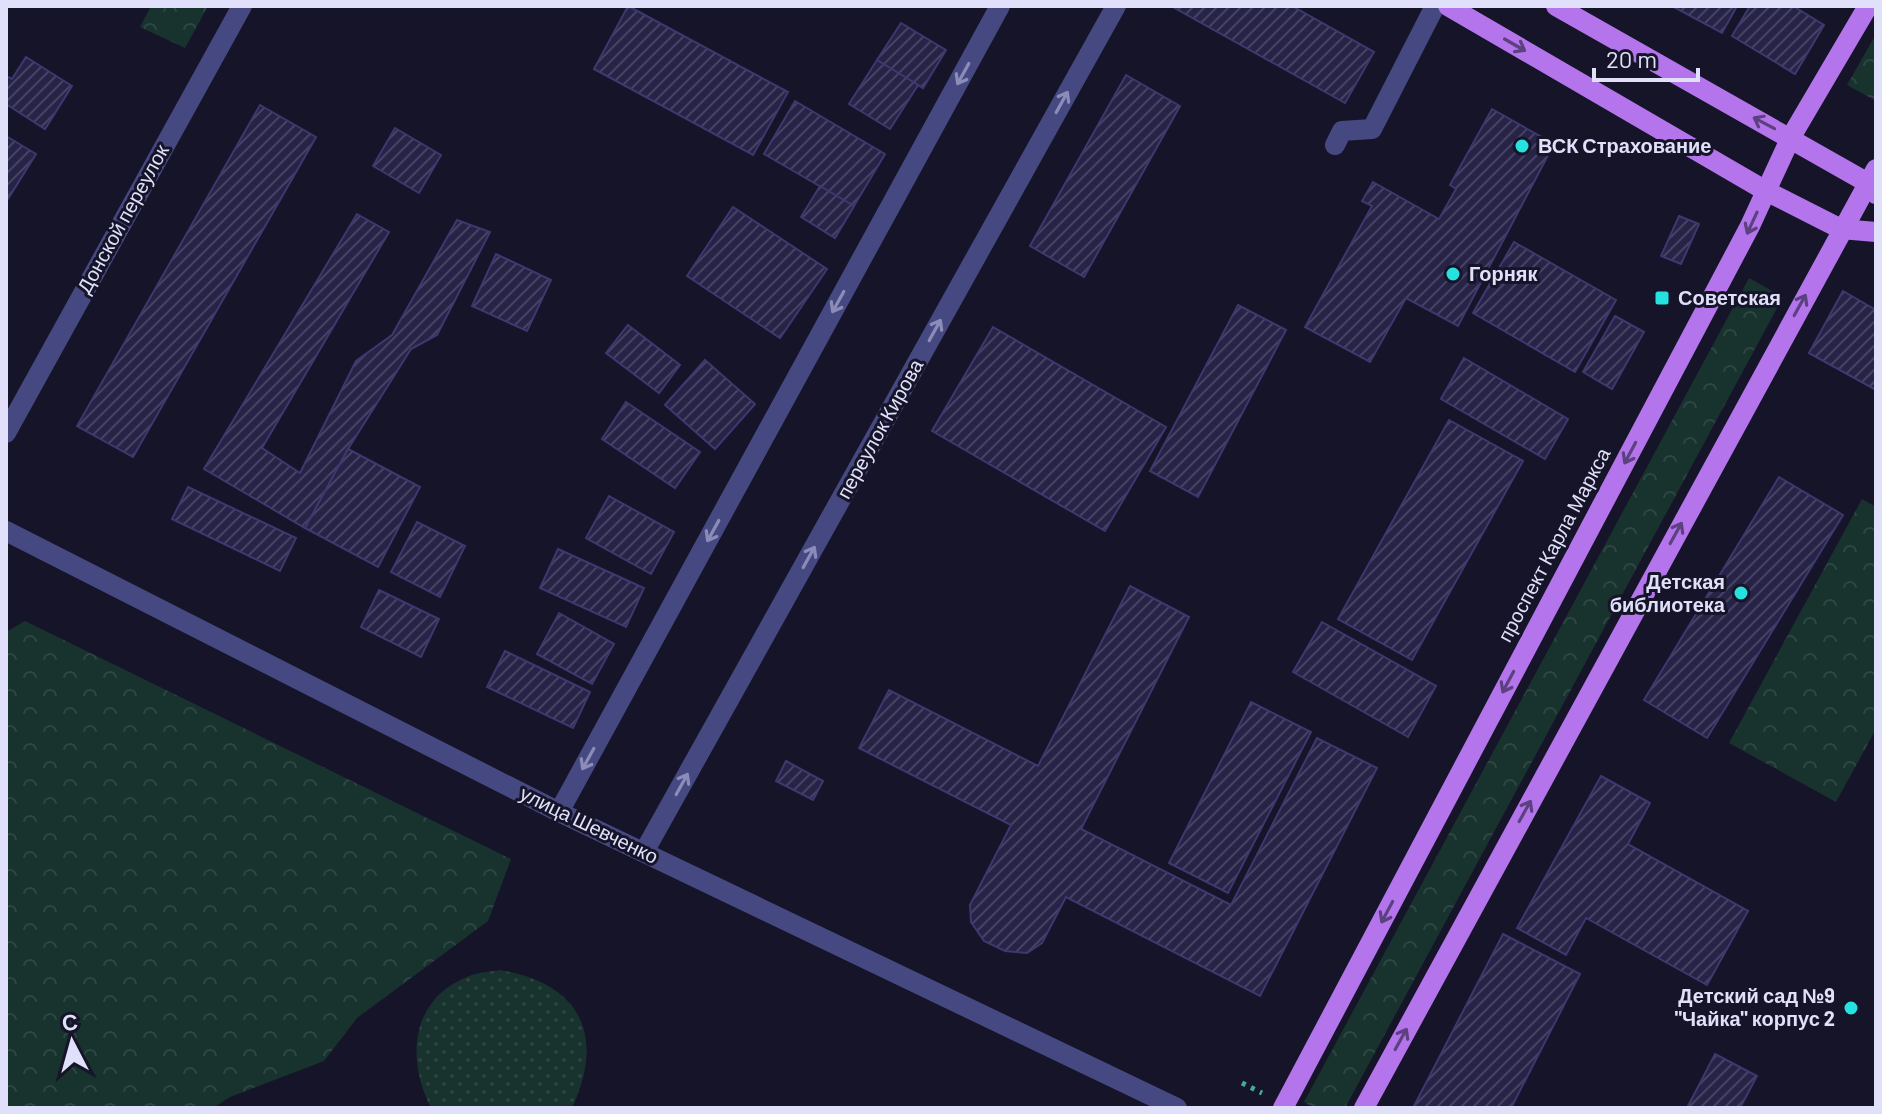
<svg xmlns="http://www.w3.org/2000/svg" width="1882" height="1114" font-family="Barlow,sans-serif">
<defs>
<pattern id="grass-dots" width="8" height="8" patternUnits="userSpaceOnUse" patternTransform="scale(2)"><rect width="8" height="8" fill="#18322e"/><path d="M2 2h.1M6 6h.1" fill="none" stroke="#2e4643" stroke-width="1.8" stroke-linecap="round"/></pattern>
<pattern id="forest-crowns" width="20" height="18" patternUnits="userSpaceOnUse" patternTransform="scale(2)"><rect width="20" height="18" fill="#18322e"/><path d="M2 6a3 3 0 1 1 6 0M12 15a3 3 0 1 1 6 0" fill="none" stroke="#2e4643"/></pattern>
<pattern id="building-hatch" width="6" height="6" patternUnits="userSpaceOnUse" patternTransform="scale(2)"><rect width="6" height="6" fill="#262347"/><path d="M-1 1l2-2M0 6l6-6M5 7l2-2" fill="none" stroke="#454362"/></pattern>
</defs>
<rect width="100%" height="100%" fill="#161428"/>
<path fill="url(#grass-dots)" d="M500 970C580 983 606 1035 572 1108H431C406 1059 410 999 469 976 479 972 490 972 500 970Z"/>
<g fill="url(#forest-crowns)">
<polygon points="151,6 208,6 185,48 140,27"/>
<polygon points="1876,34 1876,101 1847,85"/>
<polygon points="1749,278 1783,297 1345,1108 1314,1108 1304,1102"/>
<polygon points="1862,499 1876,507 1876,729 1836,802 1729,743"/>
<polygon points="25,621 511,859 488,921 357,1018 324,1061 230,1097 213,1108 6,1108 6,632"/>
</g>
<g fill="url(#building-hatch)" stroke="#3d3870" stroke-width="2">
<polygon points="628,6 788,92 753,155 594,69"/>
<polygon points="1171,6 1292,6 1374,52 1345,103"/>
<polygon points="1672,6 1737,6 1722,33"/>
<polygon points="1750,6 1793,6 1824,25 1795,74 1732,36"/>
<polygon points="901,23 946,50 923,88 877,60"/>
<polygon points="26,57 72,86 45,129 6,104 6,76 12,79"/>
<polygon points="877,60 918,85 890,129 849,104"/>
<polygon points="1126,75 1180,106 1084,277 1030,246"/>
<polygon points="795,101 885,154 854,206 764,154"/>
<polygon points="260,105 316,137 133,457 77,426"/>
<polygon points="1492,109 1554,144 1458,326 1406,298 1370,362 1305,327 1372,206 1362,201 1373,182 1439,219 1456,189 1450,185"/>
<polygon points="395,128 441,155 419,193 373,166"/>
<polygon points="6,136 36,154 8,199 6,198"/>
<polygon points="820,186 854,206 835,238 801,217"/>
<polygon points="733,207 827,269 780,338 687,276"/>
<polygon points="357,214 389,232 262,448 300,473 356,361 392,335 457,220 490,232 437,335 411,349 348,449 305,528 204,469"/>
<polygon points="1679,216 1699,224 1681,264 1661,256"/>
<polygon points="1514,242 1616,300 1575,372 1473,313"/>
<polygon points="496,254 551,280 527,331 472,306"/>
<polygon points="1843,291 1876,310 1876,390 1809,353"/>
<polygon points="1238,305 1286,330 1198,497 1150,471"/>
<polygon points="1615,316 1644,332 1612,389 1583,372"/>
<polygon points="628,325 680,365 659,393 606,353"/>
<polygon points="993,327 1166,427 1105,531 932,431"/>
<polygon points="1464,358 1568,419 1545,459 1441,399"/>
<polygon points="705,360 755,404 715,449 665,405"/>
<polygon points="626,402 700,452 675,488 602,439"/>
<polygon points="1449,420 1523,461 1412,660 1338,619"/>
<polygon points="348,449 420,487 378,567 305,528"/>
<polygon points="1779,477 1843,515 1707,738 1644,700"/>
<polygon points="188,487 296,538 280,571 172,519"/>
<polygon points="609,496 674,532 651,574 586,538"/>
<polygon points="417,522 465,546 440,597 391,572"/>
<polygon points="558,549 644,588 626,627 540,588"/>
<polygon points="1130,586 1189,617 1081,829 1231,905 1317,738 1377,768 1260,996 1066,897 1042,943 1027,953 1005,951 984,941 971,922 970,905 1011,825 859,748 889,690 1038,766"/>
<polygon points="379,590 439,619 421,657 361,627"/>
<polygon points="559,613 614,644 592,684 537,654"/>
<polygon points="1322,622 1436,686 1408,737 1293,672"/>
<polygon points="505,651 590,692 573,728 487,687"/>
<polygon points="1251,702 1311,732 1228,893 1169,863"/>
<polygon points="786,761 823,781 813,800 776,781"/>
<polygon points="1601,776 1650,803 1628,844 1748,911 1707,985 1586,918 1566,955 1517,928"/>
<polygon points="1503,934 1580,974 1511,1108 1413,1108"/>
<polygon points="1715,1054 1757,1076 1740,1108 1687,1108"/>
</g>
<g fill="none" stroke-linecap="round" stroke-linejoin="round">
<polyline stroke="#41ad9c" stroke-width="5" stroke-dasharray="4 6" stroke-linecap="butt" points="1242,1083 1262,1093"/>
<g stroke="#464981" stroke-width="20">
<polyline points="1335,145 1342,131 1372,129 1435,6"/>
<polyline points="6,433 242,6"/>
<polyline points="6,531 559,812 1177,1108"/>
<polyline points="559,812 1000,6"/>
<polyline points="644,852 1116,6"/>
</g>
<g stroke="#b475ec" stroke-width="20">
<polyline points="1448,6 1766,191 1841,229 1876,232"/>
<polyline points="1556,6 1868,183 1876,194"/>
<polyline points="1283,1108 1750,226 1791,137 1868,6"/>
<polyline points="1364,1108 1876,169"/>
</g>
</g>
<defs><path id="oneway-shaft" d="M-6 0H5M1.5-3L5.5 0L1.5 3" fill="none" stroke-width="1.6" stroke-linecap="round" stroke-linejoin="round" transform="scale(2)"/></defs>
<g stroke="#5d4080">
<use href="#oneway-shaft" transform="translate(1515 45) rotate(30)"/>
<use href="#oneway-shaft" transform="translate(1764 123) rotate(-152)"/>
<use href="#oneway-shaft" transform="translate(1752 223) rotate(115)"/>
<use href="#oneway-shaft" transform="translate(1800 305) rotate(-61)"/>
<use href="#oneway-shaft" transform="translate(1630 453) rotate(118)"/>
<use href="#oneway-shaft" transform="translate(1676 533) rotate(-61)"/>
<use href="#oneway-shaft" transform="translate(1508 682) rotate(118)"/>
<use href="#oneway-shaft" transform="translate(1525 811) rotate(-61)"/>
<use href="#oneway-shaft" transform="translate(1387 912) rotate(118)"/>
<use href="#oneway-shaft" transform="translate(1401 1039) rotate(-61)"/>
</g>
<g stroke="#8b8db8">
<use href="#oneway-shaft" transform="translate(963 74) rotate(119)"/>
<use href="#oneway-shaft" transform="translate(1062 102) rotate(-61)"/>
<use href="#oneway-shaft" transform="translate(838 302) rotate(119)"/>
<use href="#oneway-shaft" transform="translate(935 330) rotate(-61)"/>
<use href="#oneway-shaft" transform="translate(713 531) rotate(119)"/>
<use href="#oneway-shaft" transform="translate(809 557) rotate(-61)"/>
<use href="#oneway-shaft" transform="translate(588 759) rotate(119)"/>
<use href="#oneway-shaft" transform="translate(682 784) rotate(-61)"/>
</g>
<g fill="#25e2e1" stroke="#161428" stroke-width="3">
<circle cx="1522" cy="146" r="8"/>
<circle cx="1453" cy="274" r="8"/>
<rect x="1654" y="290" width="16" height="16" rx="4"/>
<circle cx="1741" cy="593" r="8"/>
<circle cx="1851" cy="1008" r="8"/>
</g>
<g text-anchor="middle" stroke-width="6" stroke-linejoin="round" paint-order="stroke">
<g font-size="20" font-weight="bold" fill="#e0e0fb" stroke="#161428" text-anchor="start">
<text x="1538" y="153">ВСК Страхование</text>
<text x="1469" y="281">Горняк</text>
<text x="1678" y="305">Советская</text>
<text x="1725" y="589" text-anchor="end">Детская<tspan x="1725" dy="23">библиотека</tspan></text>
<text x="1835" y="1003" text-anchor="end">Детский сад №9<tspan x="1835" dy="23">"Чайка" корпус 2</tspan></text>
</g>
<g font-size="20" fill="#e0e0fb" stroke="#161428">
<text transform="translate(123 219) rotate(-61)" y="7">Донской переулок</text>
<text transform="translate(880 429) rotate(-61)" y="7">переулок Кирова</text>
<text transform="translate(1554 545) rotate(-62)" y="7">проспект Карла Маркса</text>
<text transform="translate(589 825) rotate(26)" y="7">улица Шевченко</text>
</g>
</g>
<rect width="1882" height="1114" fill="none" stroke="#e0e0fb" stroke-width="16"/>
<g transform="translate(72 1042) rotate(354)" stroke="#161428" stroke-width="6" paint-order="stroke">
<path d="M0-6L14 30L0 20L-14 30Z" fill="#e0e0fb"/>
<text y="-12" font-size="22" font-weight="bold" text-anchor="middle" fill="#e0e0fb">С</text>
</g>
<path d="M1594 68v12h104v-12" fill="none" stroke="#e0e0fb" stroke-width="4"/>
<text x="1606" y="68" font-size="24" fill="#e0e0fb" stroke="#161428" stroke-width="6" paint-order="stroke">20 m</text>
</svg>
